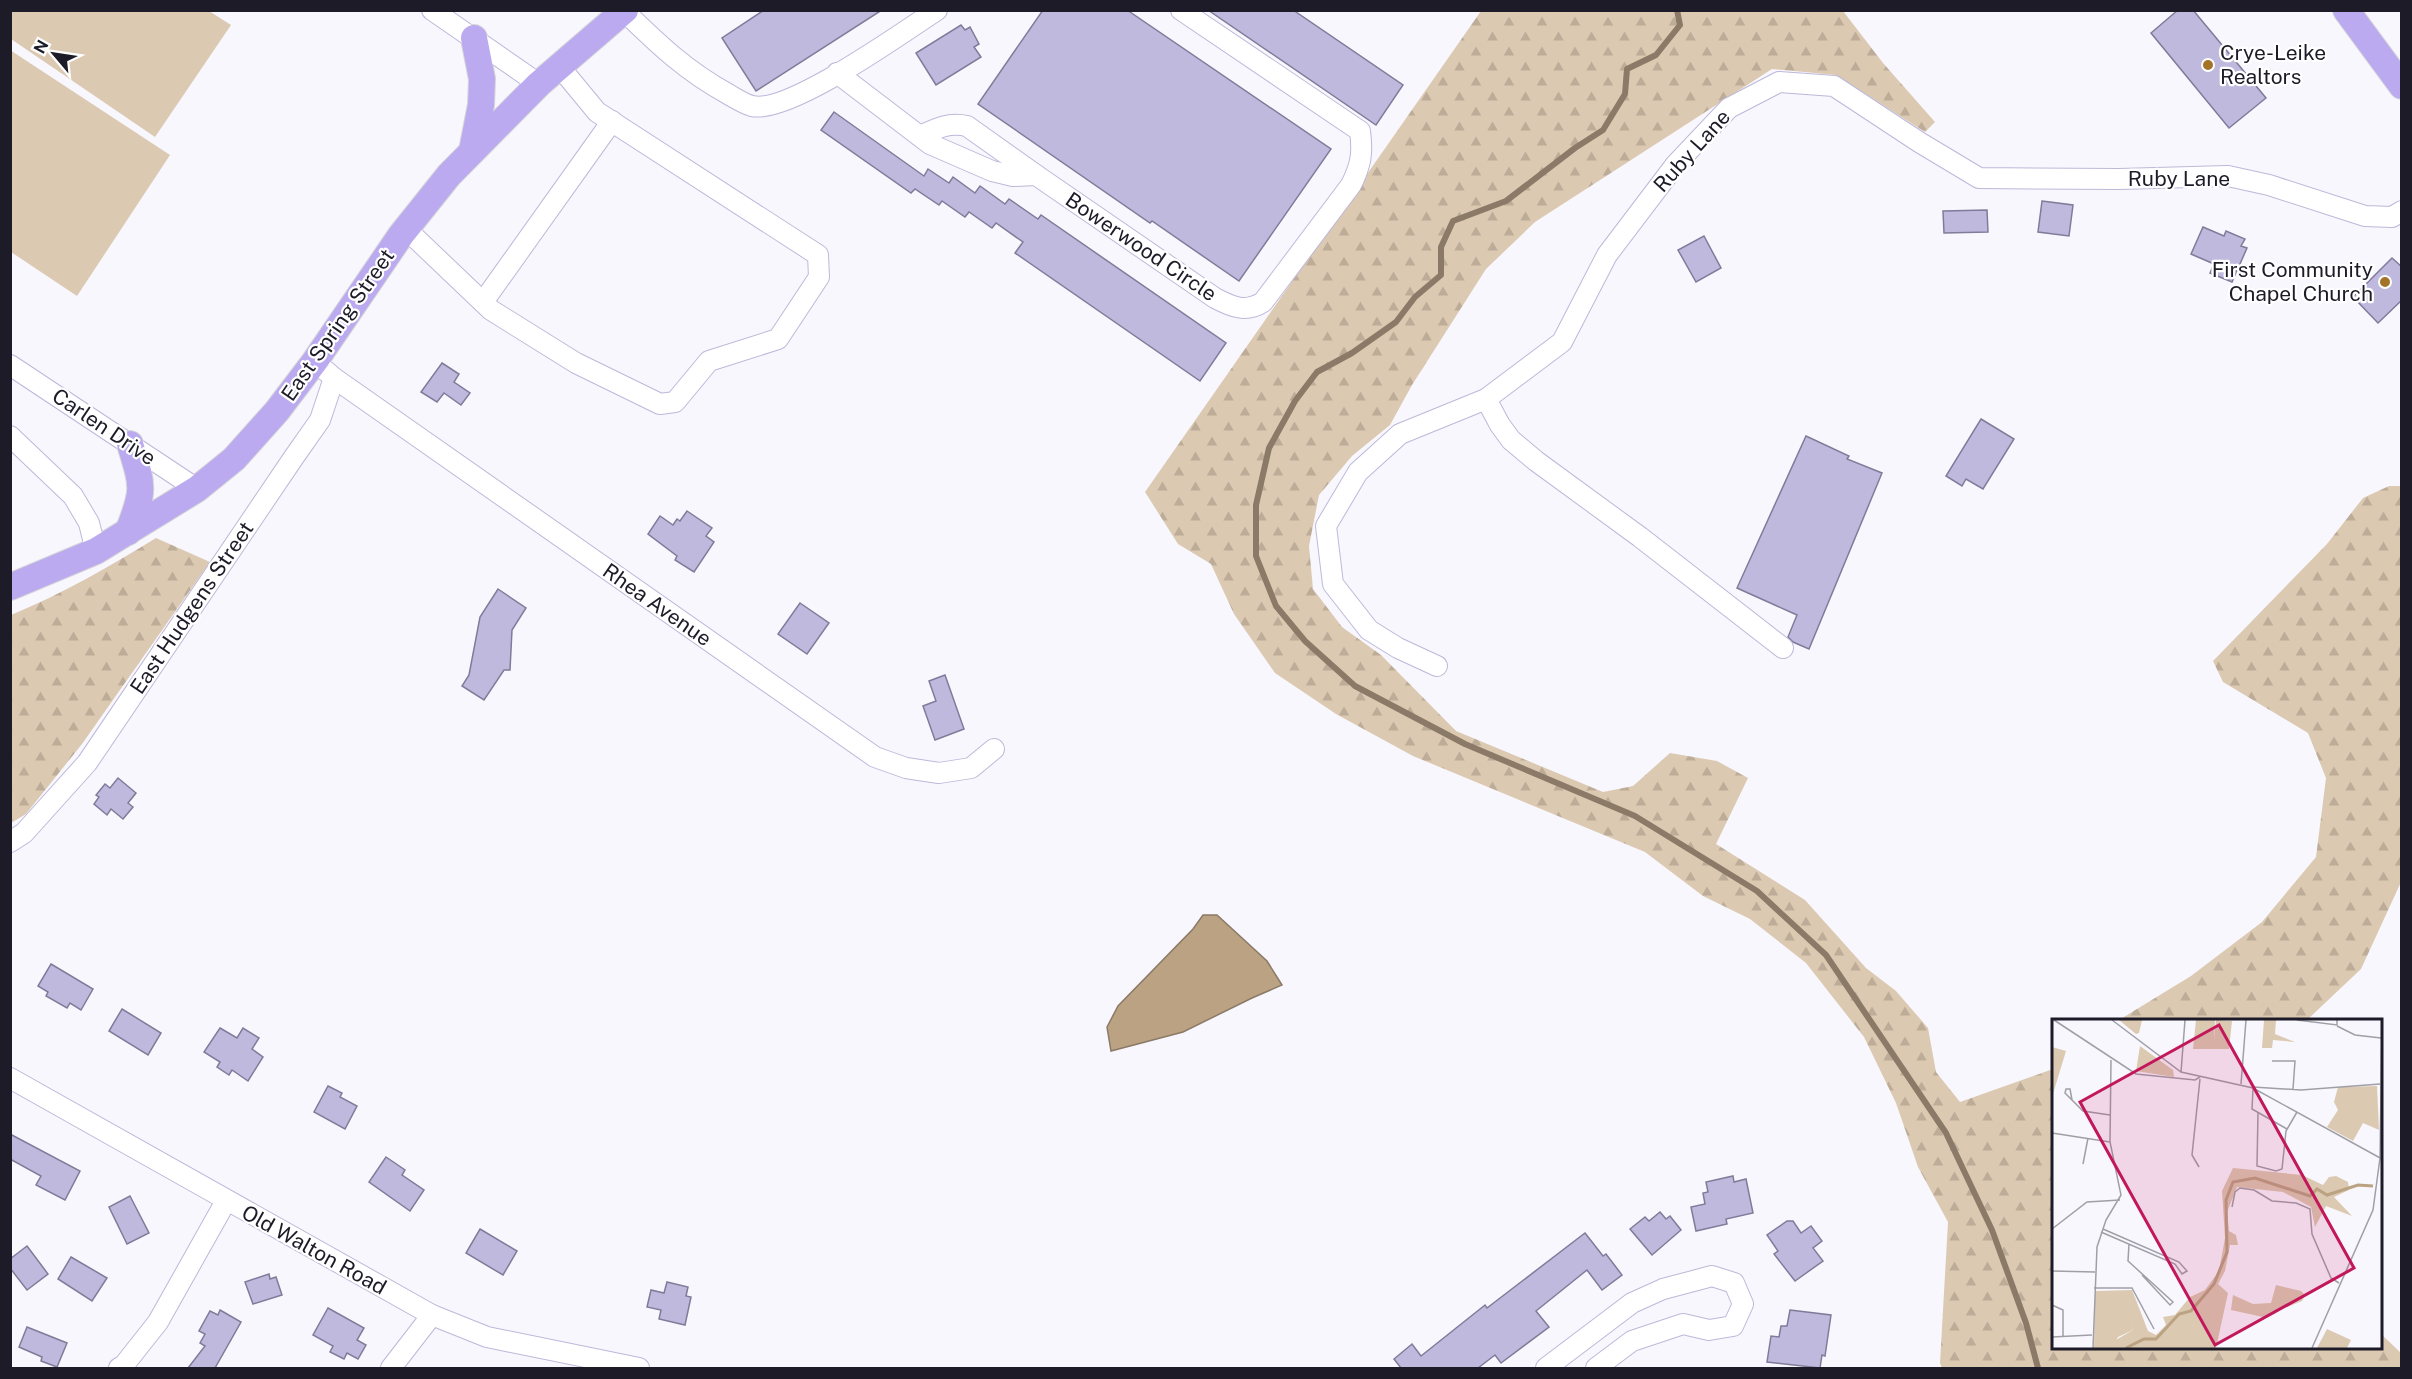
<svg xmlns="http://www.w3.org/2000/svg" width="2412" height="1379" font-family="'Public Sans',sans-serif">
<defs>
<pattern id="forest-firs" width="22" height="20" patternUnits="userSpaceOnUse" patternTransform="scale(1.5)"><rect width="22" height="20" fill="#dcc9b1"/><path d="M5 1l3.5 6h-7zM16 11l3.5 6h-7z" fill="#bcac98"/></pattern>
</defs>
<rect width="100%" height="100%" fill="#f8f7fe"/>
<g fill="url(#forest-firs)">
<polygon points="1481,11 1843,11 1883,63 1935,122 1925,132 1836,75 1772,69 1535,222 1486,269 1412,385 1390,425 1352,456 1319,495 1309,546 1313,589 1342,627 1381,655 1456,731 1603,792 1633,786 1670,753 1717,761 1748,778 1716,844 1805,900 1866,968 1896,991 1928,1028 1936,1072 1960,1102 2053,1069 2054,1348 2380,1348 2381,1334 2401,1353 2401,1368 1942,1368 1940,1363 1948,1222 1918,1167 1896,1103 1864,1037 1806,963 1750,919 1703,896 1645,852 1413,756 1336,714 1275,673 1234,614 1211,564 1178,544 1145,492"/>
<polygon points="2389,486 2402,486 2401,882 2361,969 2307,1020 2119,1020 2191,976 2262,922 2316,857 2326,778 2308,733 2223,682 2213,661 2327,544 2363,498"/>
<path d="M156 538 210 562 82 744 26 814 11 823V615C62 594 109 567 156 538Z"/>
</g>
<g fill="#dcc9b1">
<polygon points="10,11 209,11 231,25 155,137 11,39"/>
<polygon points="10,50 170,155 77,296 11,252"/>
</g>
<polygon fill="#baa282" stroke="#8b7a67" stroke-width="1.5" points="1203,915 1217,915 1267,961 1282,985 1252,998 1183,1032 1111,1051 1107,1027 1118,1006 1193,929"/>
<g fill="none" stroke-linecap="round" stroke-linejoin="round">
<polyline stroke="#8b7a67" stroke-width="6" points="1677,10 1680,25 1656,55 1627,69 1625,94 1603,130 1575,148 1506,201 1453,221 1441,247 1441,275 1415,297 1396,322 1352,353 1317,372 1295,401 1269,448 1256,505 1256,556 1276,606 1305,641 1355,686 1465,744 1635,816 1757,891 1826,955 1946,1133 1992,1230 2026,1323 2038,1368"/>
</g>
<g fill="#bfb9de" stroke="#807b99" stroke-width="1.5">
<polygon points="764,10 882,10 756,91 722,38"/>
<polygon points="1043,10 1127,10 1331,149 1239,281 1152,221 1150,223 978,104"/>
<polygon points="1208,10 1293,10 1403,85 1376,125"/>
<polygon points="2178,10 2193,10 2266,98 2229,128 2151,33"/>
<polygon points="961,25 965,30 970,27 979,44 974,47 981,57 936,85 916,53"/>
<polygon points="834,112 924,176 928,169 949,183 953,177 975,193 980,186 1005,204 1009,199 1038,219 1041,215 1226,343 1200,381 1015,253 1023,242 996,223 992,228 969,212 965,217 942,201 939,205 915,189 911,193 821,130"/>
<polygon points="2042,201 2073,205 2069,236 2038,232"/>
<polygon points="1987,210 1988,232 1944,233 1943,211"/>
<polygon points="2203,227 2224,236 2226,231 2245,239 2241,246 2247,248 2232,282 2210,273 2214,264 2191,254"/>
<polygon points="1704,236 1721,268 1696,282 1678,250"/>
<polygon points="2392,258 2402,267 2402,300 2378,323 2353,297"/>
<polygon points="442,363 459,374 454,382 470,393 461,405 444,393 437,402 421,392"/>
<polygon points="1981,419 2014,439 1983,489 1966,479 1962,486 1946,476"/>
<polygon points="1806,436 1849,456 1847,459 1882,473 1809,649 1793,642 1788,637 1797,615 1737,588"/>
<polygon points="687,511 712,528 706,536 714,542 694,572 675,560 677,556 648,534 660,516 673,525 677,519 680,521"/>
<polygon points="498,589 526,608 512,630 510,670 504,670 484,700 462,686 469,675 480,617"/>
<polygon points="800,603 829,623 807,654 778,634"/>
<polygon points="945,675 964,729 935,740 923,706 936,701 929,681"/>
<polygon points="118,778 136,793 128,803 133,807 123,819 111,809 107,815 94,804 99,797 96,795 105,784 110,788"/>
<polygon points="51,964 93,989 81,1010 70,1003 67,1008 46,996 48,992 38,986"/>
<polygon points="122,1009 161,1033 148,1055 109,1031"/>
<polygon points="220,1028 237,1038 243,1028 259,1038 252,1049 263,1057 248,1081 232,1070 229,1075 217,1067 220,1062 204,1052"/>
<polygon points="328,1086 342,1093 340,1097 357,1106 345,1129 314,1112"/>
<polygon points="10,1134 80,1171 65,1200 36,1185 41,1176 10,1159"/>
<polygon points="386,1157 405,1170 402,1175 424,1190 410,1211 369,1182"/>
<polygon points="1733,1176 1734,1182 1746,1179 1753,1213 1726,1219 1727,1224 1696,1231 1691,1207 1705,1204 1703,1193 1708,1192 1706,1182"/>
<polygon points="130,1196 149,1233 127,1244 109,1207"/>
<polygon points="1660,1212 1666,1219 1670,1216 1681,1230 1652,1255 1630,1229 1645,1217 1649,1221"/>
<polygon points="1787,1221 1793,1221 1801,1233 1811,1226 1822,1241 1813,1248 1823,1261 1795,1281 1774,1254 1778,1251 1767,1235"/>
<polygon points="480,1229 517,1251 503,1275 466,1253"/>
<polygon points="1585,1233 1603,1256 1606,1254 1622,1275 1602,1290 1587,1270 1536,1311 1549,1327 1501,1363 1495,1355 1478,1368 1401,1368 1394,1359 1412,1344 1421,1356 1485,1305 1487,1308"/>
<polygon points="27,1246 48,1274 27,1290 10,1268 10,1259"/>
<polygon points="71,1257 107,1278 92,1301 58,1279"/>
<polygon points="269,1274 270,1279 276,1277 282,1295 253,1304 245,1282"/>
<polygon points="667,1282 688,1287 686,1296 691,1297 685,1325 659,1319 661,1310 647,1307 651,1290 664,1293"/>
<polygon points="328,1308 364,1328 357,1340 366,1345 358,1359 347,1353 344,1359 330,1352 333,1346 313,1335"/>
<polygon points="220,1310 241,1322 215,1368 188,1368 205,1346 200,1343 205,1334 199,1331 210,1311 218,1315"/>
<polygon points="1790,1310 1831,1315 1825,1356 1822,1355 1820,1368 1767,1362 1771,1336 1779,1337 1781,1326 1787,1326"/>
<polygon points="27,1327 67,1343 57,1367 41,1361 42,1357 19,1347"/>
</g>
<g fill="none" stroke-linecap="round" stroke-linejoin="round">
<g stroke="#bdb8d9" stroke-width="22">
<g id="minor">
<polyline points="432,10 539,84"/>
<path d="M624 11C658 44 686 71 728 94 735 98 744 104 752 106 788 115 903 32 937 10"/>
<path d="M837 73 930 144 992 171 1013 176 1036 175 1215 298C1232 307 1246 313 1263 302L1351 185C1361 165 1363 153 1360 131L1181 10"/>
<path d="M920 136C937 128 949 122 967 126L1036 175"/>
<polyline points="406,229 491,310 576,363 660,404 675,402 709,361 778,339 819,277 818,255 597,112 559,66"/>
<polyline points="483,302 612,121"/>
<polyline points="10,365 197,489"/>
<polyline points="334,378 875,757 906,768 939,773 971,768 994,749"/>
<polyline points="1486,399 1500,425 1511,440 1536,461 1640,537 1783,648"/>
<polyline points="10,436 73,496 89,523 96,551"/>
<polyline points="1437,666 1398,648 1369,630 1333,584 1326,526 1358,472 1400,434 1486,399 1562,342 1607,255 1676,164 1729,108 1779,82 1834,86 1919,142 1979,178 2119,179 2228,176 2269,185 2365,216 2392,217 2402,211"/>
<polyline points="10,842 24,833 87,763 294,457 320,420 334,378 326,371"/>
<polyline points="10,1078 432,1315 487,1337 639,1368"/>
<polyline points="119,1368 124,1365 158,1322 226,1201"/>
<polyline points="391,1368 432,1315"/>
<polyline points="1546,1368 1632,1303 1663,1289 1712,1276 1734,1283 1743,1304 1733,1326 1709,1330 1683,1324 1632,1341 1596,1368"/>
</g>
</g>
<g stroke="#d6d6d8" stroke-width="28">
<g id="major">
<polyline points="2346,10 2402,86"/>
<polyline points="472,151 481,105 482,79 474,38"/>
<path d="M128 532C145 489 143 487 130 444"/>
<polyline points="10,587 96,551 197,489 234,459 277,411 315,361 401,235 449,175 539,84 625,10"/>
</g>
</g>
<use href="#minor" stroke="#fff" stroke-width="20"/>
<use href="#major" stroke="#bbaaef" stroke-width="26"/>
</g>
<g fill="#a37328" stroke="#fff" stroke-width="2">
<circle cx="2208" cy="65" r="6"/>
<circle cx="2385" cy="282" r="6"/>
</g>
<g text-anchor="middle" stroke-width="4.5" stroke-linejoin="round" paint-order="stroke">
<g font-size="21" fill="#1d1b27" stroke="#fff" text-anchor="start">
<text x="2220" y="60">Crye-Leike<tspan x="2220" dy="24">Realtors</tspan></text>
<text x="2373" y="277" text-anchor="end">First Community<tspan x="2373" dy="24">Chapel Church</tspan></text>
</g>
<g font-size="21" fill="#1d1b27" stroke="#fff">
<text transform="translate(1692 151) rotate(-48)" y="7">Ruby Lane</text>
<text x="2179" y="186">Ruby Lane</text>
<text transform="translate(1141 247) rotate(34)" y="7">Bowerwood Circle</text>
<text transform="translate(338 325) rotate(-55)" y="7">East Spring Street</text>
<text transform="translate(104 427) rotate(34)" y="7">Carlen Drive</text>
<text transform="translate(657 605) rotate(35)" y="7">Rhea Avenue</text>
<text transform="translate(192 608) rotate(-56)" y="7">East Hudgens Street</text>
<text transform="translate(314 1250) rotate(29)" y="7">Old Walton Road</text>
</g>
</g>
<g transform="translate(2052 1019)">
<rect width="330" height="330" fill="#f8f7fe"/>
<path d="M0 28 14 32 0 78ZM325 67 327 111 311 104 301 122 275 108 286 91 282 83 286 68ZM80 271 84 281 77 295 81 311 66 318 60 329H42L43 272ZM275 310 299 321 295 329H265Z" fill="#dcc9b1"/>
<path d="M67 1H90L87 14 84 15ZM212 1H224L223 15 243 23 221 21 220 29H210ZM88 27 121 51 122 58 84 52ZM181 149 250 156 271 166 277 158 284 157 296 163 297 171 282 178 300 197 274 187 263 208 259 188 231 173 185 168 175 193 177 212 184 216 186 226H178L173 252 166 265 176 274 164 329H60L62 322 81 311 75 292 84 281 96 312 104 316 114 306 111 298 123 296 138 278 153 271 167 252 173 219 170 172ZM224 266 249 272 253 276 250 282 211 298 179 291 181 276 201 285 219 284Z" fill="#dcc9b1"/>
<path d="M144 1H163L162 21 164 1 180 2 177 30H141Z" fill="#dcc9b1"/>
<path fill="none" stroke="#baa282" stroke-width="3" d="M74 329 92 320H104L127 295 139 292 162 265 175 233 174 181 181 163 203 159 258 177 265 170 275 176 306 166 321 167"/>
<path fill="none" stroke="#a09fa8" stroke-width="1.5" d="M2 1 84 55 143 61 148 58M60 1 129 53 201 69 330 140M245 1 285 6V1M285 7 303 16 329 19M220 42H243L241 70M129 53 133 1M189 65 194 1M201 68 249 71 328 65M201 70 200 90 235 110M20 81 18 70H14L13 74 31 92 58 96M206 94 205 147 224 152 230 150 234 112 245 93M0 114 58 123M328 139 330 7M31 145 36 119M147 148 140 136 148 60M180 188 183 173 188 169 202 171 220 182 244 184 258 190 260 215 279 259 287 264M0 210 35 183 68 181M49 213 123 245 130 255 135 252 127 243 51 210M77 225 76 242 121 283 118 286 90 256M0 252 43 253M42 269H80L102 310M0 286 11 291V318M0 318 40 316M41 329 45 228 54 201 69 176 58 123 59 41M260 329 321 191 328 139"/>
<path fill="#c2185b" fill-opacity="0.15" stroke="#c2185b" stroke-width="3" d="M167 6 302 249 163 326 28 83Z"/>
<rect width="330" height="330" fill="none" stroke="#1d1b27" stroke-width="3"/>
</g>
<rect width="2412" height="1379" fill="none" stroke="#1d1b27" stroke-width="24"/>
<g transform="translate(54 54) rotate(299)" stroke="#ffffff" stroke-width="4.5" paint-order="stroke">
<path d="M0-4.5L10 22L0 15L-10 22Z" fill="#1d1b27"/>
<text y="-9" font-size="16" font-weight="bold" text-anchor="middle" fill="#1d1b27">N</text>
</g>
</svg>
